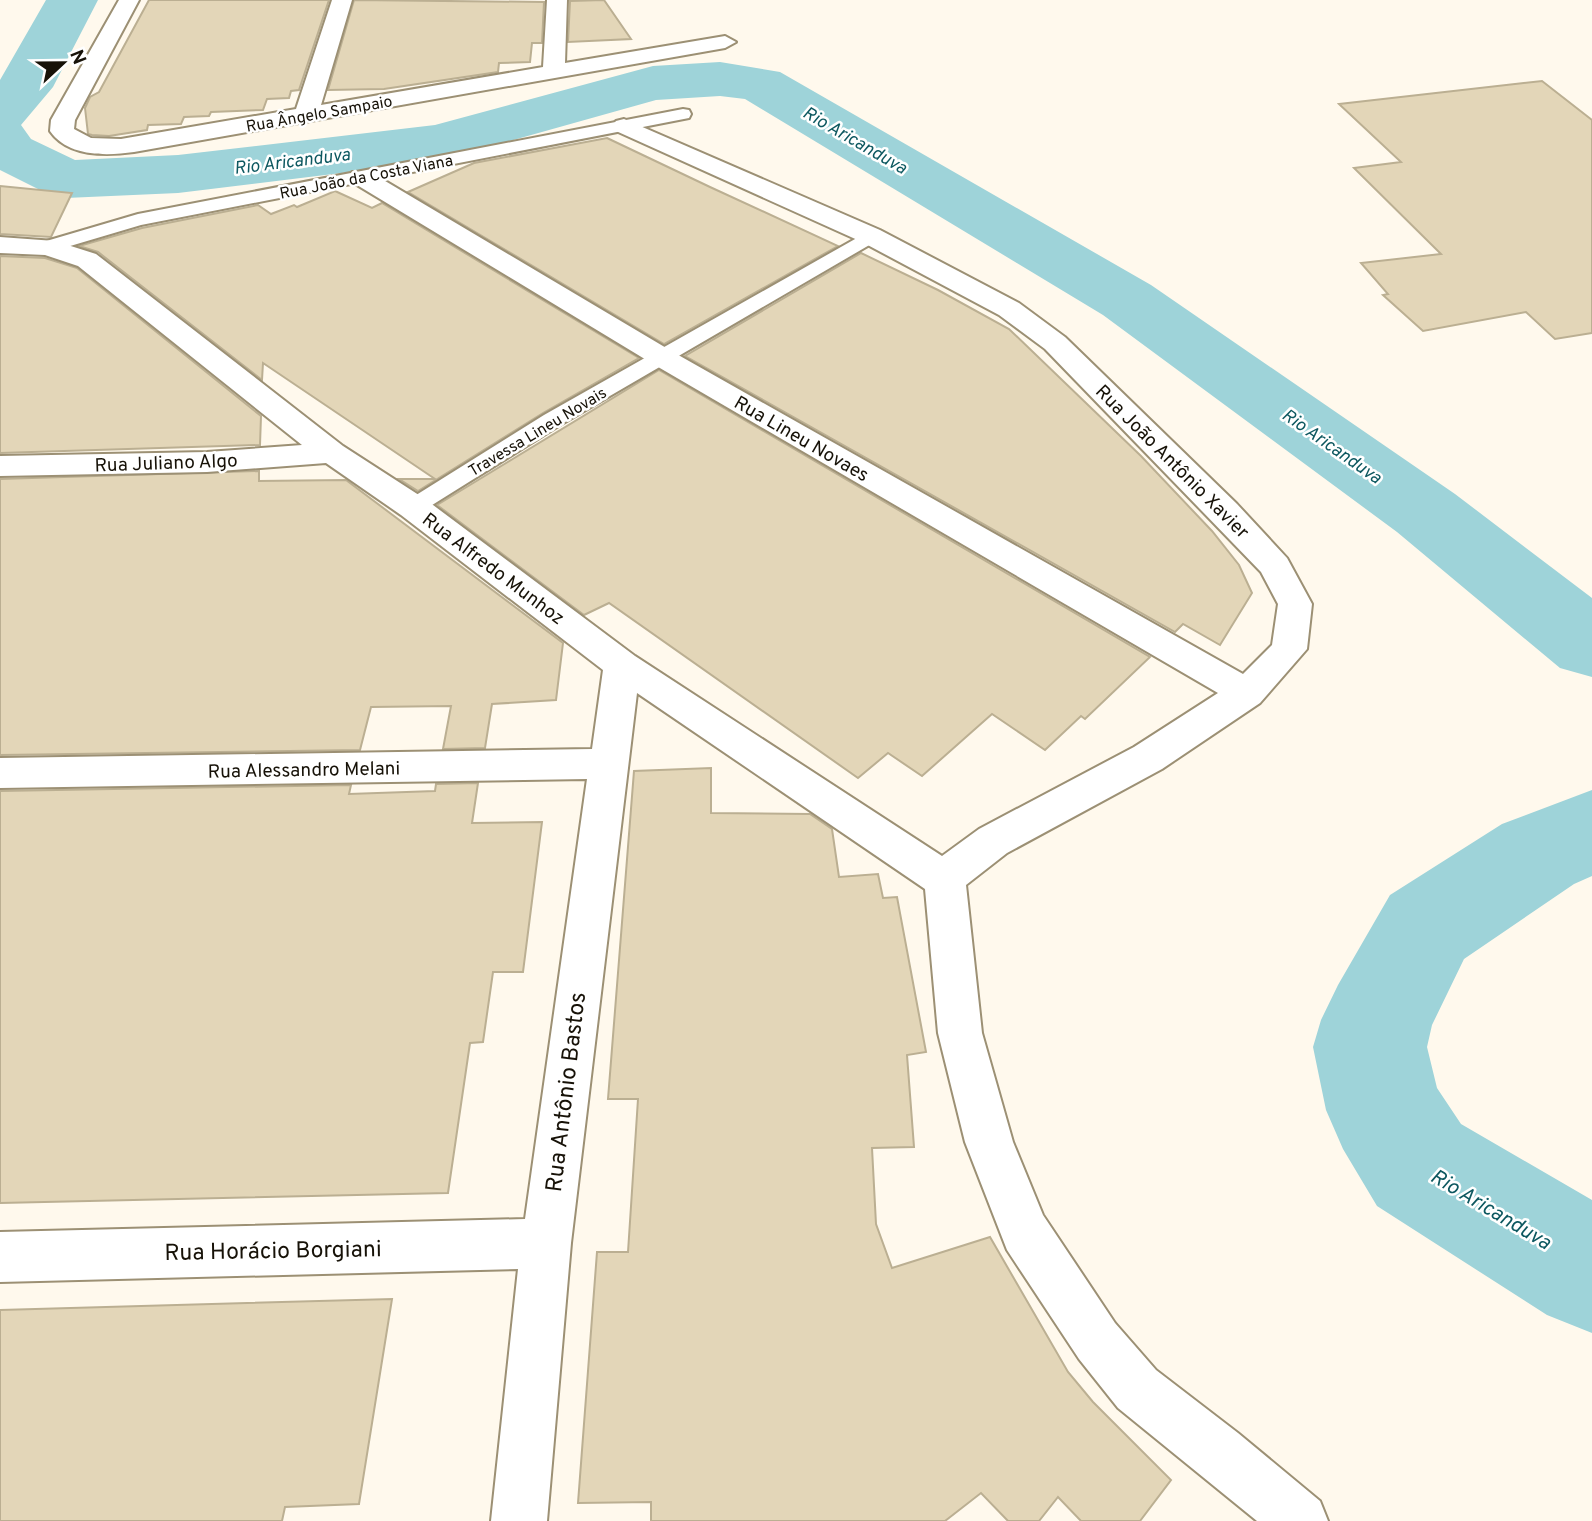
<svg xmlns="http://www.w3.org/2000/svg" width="1592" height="1521" font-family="Overpass,sans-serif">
<rect width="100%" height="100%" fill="#fff9ed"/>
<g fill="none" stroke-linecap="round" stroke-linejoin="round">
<g fill="#9ed3d9" fill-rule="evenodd">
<polygon points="46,0 98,0 53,87 21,125 31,139 75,160 178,155 435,125 653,66 720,62 780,72 1151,285 1455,494 1592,598 1592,677 1560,668 1397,532 1103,315 745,99 720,96 656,100 439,161 178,193 66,198 44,192 0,170 0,80"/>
<polygon points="1592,790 1592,876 1574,884 1464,959 1432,1025 1427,1047 1437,1088 1461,1124 1592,1200 1592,1333 1547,1315 1377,1206 1343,1149 1326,1110 1313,1047 1321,1020 1338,985 1390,895 1502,824"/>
</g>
</g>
<g fill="#e3d6b8" stroke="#bbaf92" stroke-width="2">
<polygon points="149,0 329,0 299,90 291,91 289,98 267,99 263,110 211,112 209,116 184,117 181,124 148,125 147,130 109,136 92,135 88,134 85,108 90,97 99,92"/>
<polygon points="354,0 544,2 542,43 532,43 530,62 499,63 498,72 384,89 328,90"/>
<polygon points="604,0 631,39 568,42 570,1"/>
<polygon points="1542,81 1592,120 1592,333 1555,339 1526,312 1423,331 1383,295 1388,294 1361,263 1441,254 1354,168 1401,162 1339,104"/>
<polygon points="607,138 710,187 838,246 664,344 408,192 474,163"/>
<polygon points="0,186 72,193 51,237 0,234"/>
<polygon points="335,191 372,208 382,203 639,358 543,413 418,491 399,479 435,479 263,363 262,380 98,252 79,246 142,228 258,205 271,214 294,205 297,207"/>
<polygon points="861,253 938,290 1009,329 1141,456 1212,531 1239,565 1252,593 1220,645 1183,624 1175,632 685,356"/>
<polygon points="0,256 45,258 77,268 261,416 260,445 0,453"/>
<polygon points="659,370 1150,657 1085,719 1081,716 1045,750 992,714 922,776 888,753 858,778 609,603 584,615 437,505"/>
<polygon points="259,471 259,481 346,480 563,643 556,700 492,704 485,748 443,749 451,706 371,707 360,750 0,755 0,479"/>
<polygon points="711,768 711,813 810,814 832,829 839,877 878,874 883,898 897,897 926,1052 907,1055 914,1147 872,1148 876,1224 892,1268 990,1237 1068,1372 1093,1402 1171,1480 1140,1521 1081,1521 1058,1497 1039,1521 1008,1521 981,1493 945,1521 651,1521 651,1502 578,1503 597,1252 628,1252 638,1099 608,1099 634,771"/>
<polygon points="478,783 472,823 542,822 523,972 493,972 483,1042 470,1043 448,1193 0,1203 0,791 351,785 349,794 435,791 436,784"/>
<polygon points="392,1299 359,1504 285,1507 282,1521 0,1521 0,1310"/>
</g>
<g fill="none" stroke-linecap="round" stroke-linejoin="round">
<g stroke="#9c9074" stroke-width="4">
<g id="lane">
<polygon points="683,109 689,110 691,114 689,118 141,225 50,252 40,246 43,242 138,214"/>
<polygon points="871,230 878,232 881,236 878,240 560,425 421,512 405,512 401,507 405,502 544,415"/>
</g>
</g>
<g stroke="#9c9074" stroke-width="4">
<g id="street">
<path d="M119 0H139L75 120 74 129 91 138 121 139 296 109 332 0H352L321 105 543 67 547 0H567L565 63 725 36 736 42 725 48 134 152C106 156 68 157 50 131L51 120Z"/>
<polygon points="624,119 880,230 1019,303 1065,337 1237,504 1287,558 1312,604 1307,649 1260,703 1162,769 1007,853 966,885 982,1033 1013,1142 1043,1215 1115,1323 1156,1370 1238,1433 1320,1501 1328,1521 1257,1521 1118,1408 1079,1359 1007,1250 965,1142 938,1033 925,889 637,693 571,1243 547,1521 491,1521 518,1269 0,1282 0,1232 525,1219 587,779 0,788 0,758 592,749 603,670 401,515 326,463 207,472 0,476 0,456 207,452 302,445 78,266 45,255 0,253 0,237 55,241 96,254 343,446 425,499 635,656 942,856 979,829 1134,747 1218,693 653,364 352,182 349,177 352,172 370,172 673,352 1243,674 1272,645 1278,604 1261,572 1045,349 999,315 862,242 616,131 612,126 616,121"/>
</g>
</g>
<use href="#lane" fill="#fff" fill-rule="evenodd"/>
<use href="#street" fill="#fff" fill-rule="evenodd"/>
</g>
<g text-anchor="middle" stroke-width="5" stroke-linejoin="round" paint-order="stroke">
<g font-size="16" fill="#171208" stroke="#fff">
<text transform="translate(319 113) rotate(-10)" y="6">Rua Ângelo Sampaio</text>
<text transform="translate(366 176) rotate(-11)" y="6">Rua João da Costa Viana</text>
<text transform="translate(537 431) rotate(-31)" y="6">Travessa Lineu Novais</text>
</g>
<g font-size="18" font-style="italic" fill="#0d5860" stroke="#fff">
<text transform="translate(855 140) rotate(30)" y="6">Rio Aricanduva</text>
<text transform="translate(292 161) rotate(-7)" y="6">Rio Aricanduva</text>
<text transform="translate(1332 446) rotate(35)" y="6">Rio Aricanduva</text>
</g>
<g font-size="19" fill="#171208" stroke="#fff">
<text transform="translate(802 438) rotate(30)" y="7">Rua Lineu Novaes</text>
<text transform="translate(1173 461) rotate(45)" y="7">Rua João Antônio Xavier</text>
<text transform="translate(166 462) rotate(-2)" y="7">Rua Juliano Algo</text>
<text transform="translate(494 568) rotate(37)" y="7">Rua Alfredo Munhoz</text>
<text transform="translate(304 769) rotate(-1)" y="7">Rua Alessandro Melani</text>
</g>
<g font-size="21" font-style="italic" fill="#0d5860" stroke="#fff">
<text transform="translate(1491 1209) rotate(31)" y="7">Rio Aricanduva</text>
</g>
<g font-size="23" fill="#171208" stroke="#fff">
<text transform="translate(565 1092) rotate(-83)" y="8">Rua Antônio Bastos</text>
<text transform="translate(273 1250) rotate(-1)" y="8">Rua Horácio Borgiani</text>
</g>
</g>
<g transform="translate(63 63) rotate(68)" stroke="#ffffff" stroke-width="5" paint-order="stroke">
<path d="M0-5L12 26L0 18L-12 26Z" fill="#171208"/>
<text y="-10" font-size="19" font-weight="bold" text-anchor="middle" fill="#171208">N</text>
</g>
</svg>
